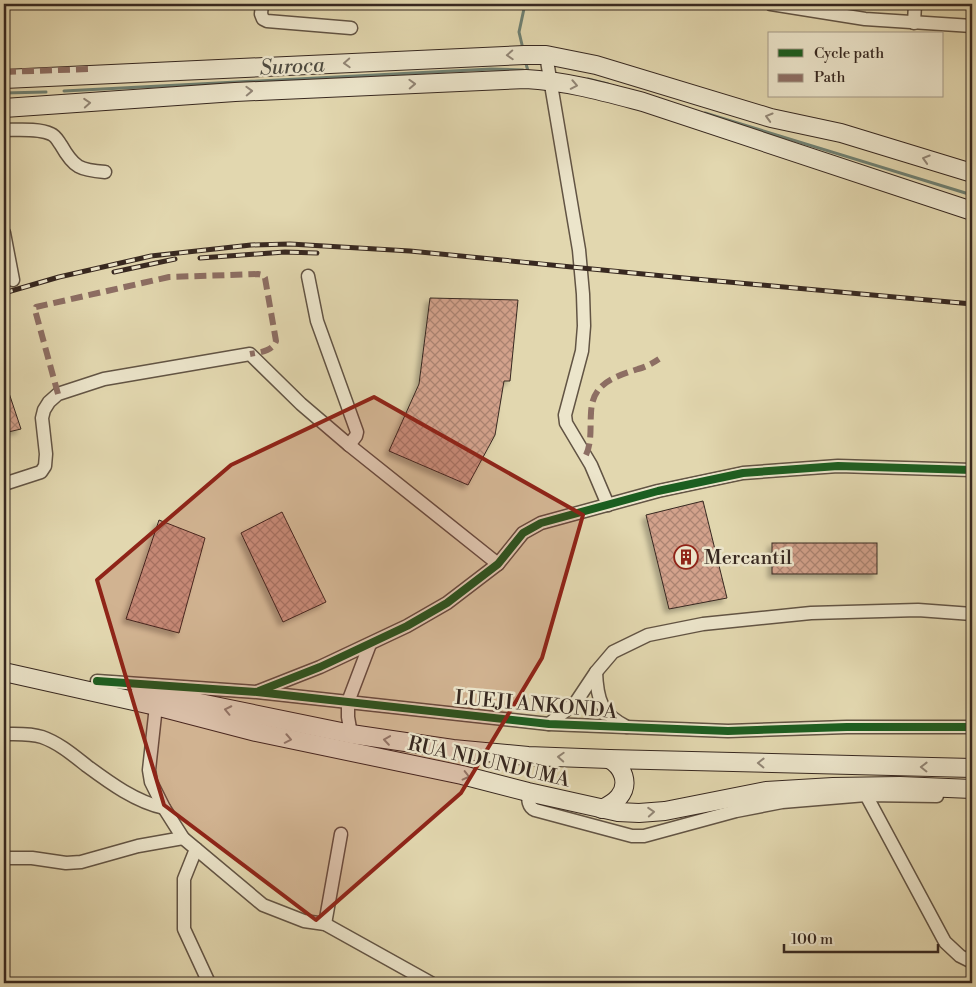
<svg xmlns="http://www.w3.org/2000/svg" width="976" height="987" font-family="'Libre Bodoni',serif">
<defs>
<pattern id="building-cross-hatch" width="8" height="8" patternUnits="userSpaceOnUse" patternTransform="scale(1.25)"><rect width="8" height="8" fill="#d3a28c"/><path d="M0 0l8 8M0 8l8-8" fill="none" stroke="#ac8472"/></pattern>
<filter id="shadow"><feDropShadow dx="-4" dy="4" stdDeviation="2.5" flood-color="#0004"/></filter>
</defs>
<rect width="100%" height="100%" fill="#e2d7af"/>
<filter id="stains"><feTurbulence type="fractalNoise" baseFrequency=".004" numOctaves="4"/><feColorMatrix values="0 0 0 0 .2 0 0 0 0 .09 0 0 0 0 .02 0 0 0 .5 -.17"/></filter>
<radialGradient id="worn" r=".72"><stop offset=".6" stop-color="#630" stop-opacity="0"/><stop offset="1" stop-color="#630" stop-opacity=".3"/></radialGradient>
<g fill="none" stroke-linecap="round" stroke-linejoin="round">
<g stroke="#6f8072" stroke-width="3">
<polyline points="523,49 519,32 525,4"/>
<polyline points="525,60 528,71"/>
<polyline points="588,79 608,84"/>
<polyline points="64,91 491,69 523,70"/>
<polyline points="4,93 46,92"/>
<polyline points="705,113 972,195"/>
</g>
</g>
<g fill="url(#building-cross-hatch)" stroke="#372820" filter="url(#shadow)">
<polygon points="430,298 518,300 510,381 504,381 495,435 468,485 389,451 419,384"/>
<polygon points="4,381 5,381 21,429 4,433"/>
<polygon points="703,501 727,598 669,609 646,515"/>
<polygon points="282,512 326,602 283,622 241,533"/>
<polygon points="159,520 205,538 179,633 126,619"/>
<rect x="772" y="543" width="105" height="31"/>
</g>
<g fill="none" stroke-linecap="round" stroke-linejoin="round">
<g stroke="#625444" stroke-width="15">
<g id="minor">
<polyline points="262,4 261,14 263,19 267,21 351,28"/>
<polyline points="771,4 865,19 972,26"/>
<polyline points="914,23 915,4"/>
<polyline points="546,55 579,250 583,294 584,326 582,351 565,415 566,423 591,465 608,505"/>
<path d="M4 130C17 130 39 128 51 134 56 136 58 141 61 145 74 168 80 170 105 172"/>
<polyline points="4,233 13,280"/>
<polyline points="308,276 317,321 357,432 356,436 349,445"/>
<polyline points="4,484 41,472 45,466 46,454 42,418 44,410 49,402 58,394 104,379 250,354 301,404 349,445 498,564"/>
<path d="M596 672C597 699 601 714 627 727"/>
<polyline points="97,681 257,692 549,724 728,731 847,727 972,727"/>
<polyline points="259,691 320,667 407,626 447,603 498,564 523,533 541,523 658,491 743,473 838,466 972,470"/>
<polyline points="156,706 149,770 151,782 164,808 183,838 263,905 304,921 325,924 431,983"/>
<polyline points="549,724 576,702 596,672 613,652 648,635 703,624 811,613 918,610 972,614"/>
<path d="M4 734C16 734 30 733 42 737 59 743 73 755 87 766 110 783 136 802 164 808"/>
<polyline points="351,734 348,717 348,702 370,644"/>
<path d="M528 792C528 800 528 807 535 810L632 836H644L736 811 782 802 866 795 937 796"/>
<polyline points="866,795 945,942 960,956 972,962"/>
<polyline points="196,849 184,879 184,929 209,983"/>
<polyline points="4,858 32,858 66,863 81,862 138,846 183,838"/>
<polyline points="325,924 341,834"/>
</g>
</g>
<g stroke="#372820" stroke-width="20">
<g id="secondary">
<polyline points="4,79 524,55 546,55 596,65 771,118 841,133 972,173"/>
<path d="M4 108 235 92 526 79C566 81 605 92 643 102L972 211"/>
<polyline points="4,672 156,706 256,732 462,775 528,792 618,812 639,813 665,811 766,791 833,787 900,786 972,789"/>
<polyline points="141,691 351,734 453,749 528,756 609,759 972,768"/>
<path d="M602 809C608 806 615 802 619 797 630 784 623 766 609 759"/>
</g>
</g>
<use href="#minor" stroke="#ece5cb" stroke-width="12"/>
<use href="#secondary" stroke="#ece5cb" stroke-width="18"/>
<g stroke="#372820" stroke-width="5">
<g id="rail">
<polyline points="200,258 285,252 317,253"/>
<polyline points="114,272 175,259"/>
<polyline points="4,293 59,277 151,256 251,245 290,244 410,251 684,278 972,304"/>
</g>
</g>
<use href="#rail" stroke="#ece5cb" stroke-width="3" stroke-dasharray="9" stroke-linecap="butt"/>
<g stroke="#8d6e63" stroke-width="6" stroke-dasharray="12 6" stroke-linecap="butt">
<polyline points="4,72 90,69"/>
<path d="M58 394 35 310 36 307 169 277 258 274 263 275 265 278 276 341C272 352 260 352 250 354"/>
<path d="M586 455C592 442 590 427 591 413 592 383 614 377 638 369 646 367 653 363 659 359"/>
</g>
<g stroke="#ece5cb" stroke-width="11">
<g id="cycleway">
<polyline points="97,681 257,692 549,724 728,731 847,727 972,727"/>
<polyline points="259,691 320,667 407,626 447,603 498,564 523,533 541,523 658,491 743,473 838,466 972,470"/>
</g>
</g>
<use href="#cycleway" stroke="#1b5e20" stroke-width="8"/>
</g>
<defs><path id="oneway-chevron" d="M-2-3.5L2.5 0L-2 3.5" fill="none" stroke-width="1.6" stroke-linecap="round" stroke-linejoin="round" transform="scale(1.25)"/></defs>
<g stroke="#928676">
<use href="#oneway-chevron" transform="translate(510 55) rotate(177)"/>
<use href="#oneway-chevron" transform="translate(347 63) rotate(177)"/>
<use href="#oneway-chevron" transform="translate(412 84) rotate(-2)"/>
<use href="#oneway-chevron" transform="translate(574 85) rotate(11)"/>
<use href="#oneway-chevron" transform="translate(249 91) rotate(-2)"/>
<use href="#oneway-chevron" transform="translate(87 103) rotate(-4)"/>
<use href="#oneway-chevron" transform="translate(769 117) rotate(-164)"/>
<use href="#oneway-chevron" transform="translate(926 159) rotate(-163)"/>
<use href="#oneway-chevron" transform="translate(228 710) rotate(-168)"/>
<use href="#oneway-chevron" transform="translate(288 739) rotate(11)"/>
<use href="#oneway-chevron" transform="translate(387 740) rotate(-172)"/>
<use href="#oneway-chevron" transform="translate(561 757) rotate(-177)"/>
<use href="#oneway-chevron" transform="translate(761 763) rotate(-179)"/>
<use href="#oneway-chevron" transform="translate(924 767) rotate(-179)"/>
<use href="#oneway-chevron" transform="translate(466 776) rotate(14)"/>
<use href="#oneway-chevron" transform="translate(651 812) rotate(-4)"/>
</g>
<path fill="#8f2418" fill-opacity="0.2" stroke="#8f2418" stroke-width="4" stroke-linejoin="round" d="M374 397 583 515 542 658 461 793 316 920 164 805 97 580 231 465Z"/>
<defs>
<g id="building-ring" transform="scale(1.25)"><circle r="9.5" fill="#ece5cb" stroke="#8f2418" stroke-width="1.5"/><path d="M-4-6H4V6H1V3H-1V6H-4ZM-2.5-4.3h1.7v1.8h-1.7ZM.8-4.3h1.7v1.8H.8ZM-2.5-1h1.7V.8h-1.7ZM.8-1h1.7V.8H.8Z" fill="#8f2418"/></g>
</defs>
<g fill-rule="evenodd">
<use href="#building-ring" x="686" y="557"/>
</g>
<g text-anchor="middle" stroke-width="5" stroke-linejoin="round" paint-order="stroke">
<g font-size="20" fill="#372820" stroke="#ece5cb" text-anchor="start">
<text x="704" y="564">Mercantil</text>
</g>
<g font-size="20" fill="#372820" stroke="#ece5cb">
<text transform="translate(536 704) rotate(5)" y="7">LUEJI ANKONDA</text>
<text transform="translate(489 761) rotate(13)" y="7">RUA NDUNDUMA</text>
</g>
<g font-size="21" font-style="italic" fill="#4e4c42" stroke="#ece5cb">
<text transform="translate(292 66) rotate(-3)" y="7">Suroca</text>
</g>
</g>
<rect width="976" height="987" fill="none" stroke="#e2d7af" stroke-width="20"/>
<rect x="5" y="5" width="966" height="977" fill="none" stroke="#372820" stroke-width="2.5"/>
<rect x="10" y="10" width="956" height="967" fill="none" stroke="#372820"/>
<rect x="768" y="32" width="175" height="65" fill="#ece5cb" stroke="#a49987"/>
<rect x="778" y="49" width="25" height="8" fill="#1b5e20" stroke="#a49987"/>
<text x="814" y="58" font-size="15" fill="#372820">Cycle path</text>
<rect x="778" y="74" width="25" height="8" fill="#8d6e63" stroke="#a49987"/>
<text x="814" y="82" font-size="15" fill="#372820">Path</text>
<path d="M784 944v8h154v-8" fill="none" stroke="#372820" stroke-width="2.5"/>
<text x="791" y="944" font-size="15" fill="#372820" stroke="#ece5cb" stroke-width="4" paint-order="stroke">100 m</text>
<rect width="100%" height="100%" filter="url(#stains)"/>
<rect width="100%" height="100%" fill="url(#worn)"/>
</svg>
